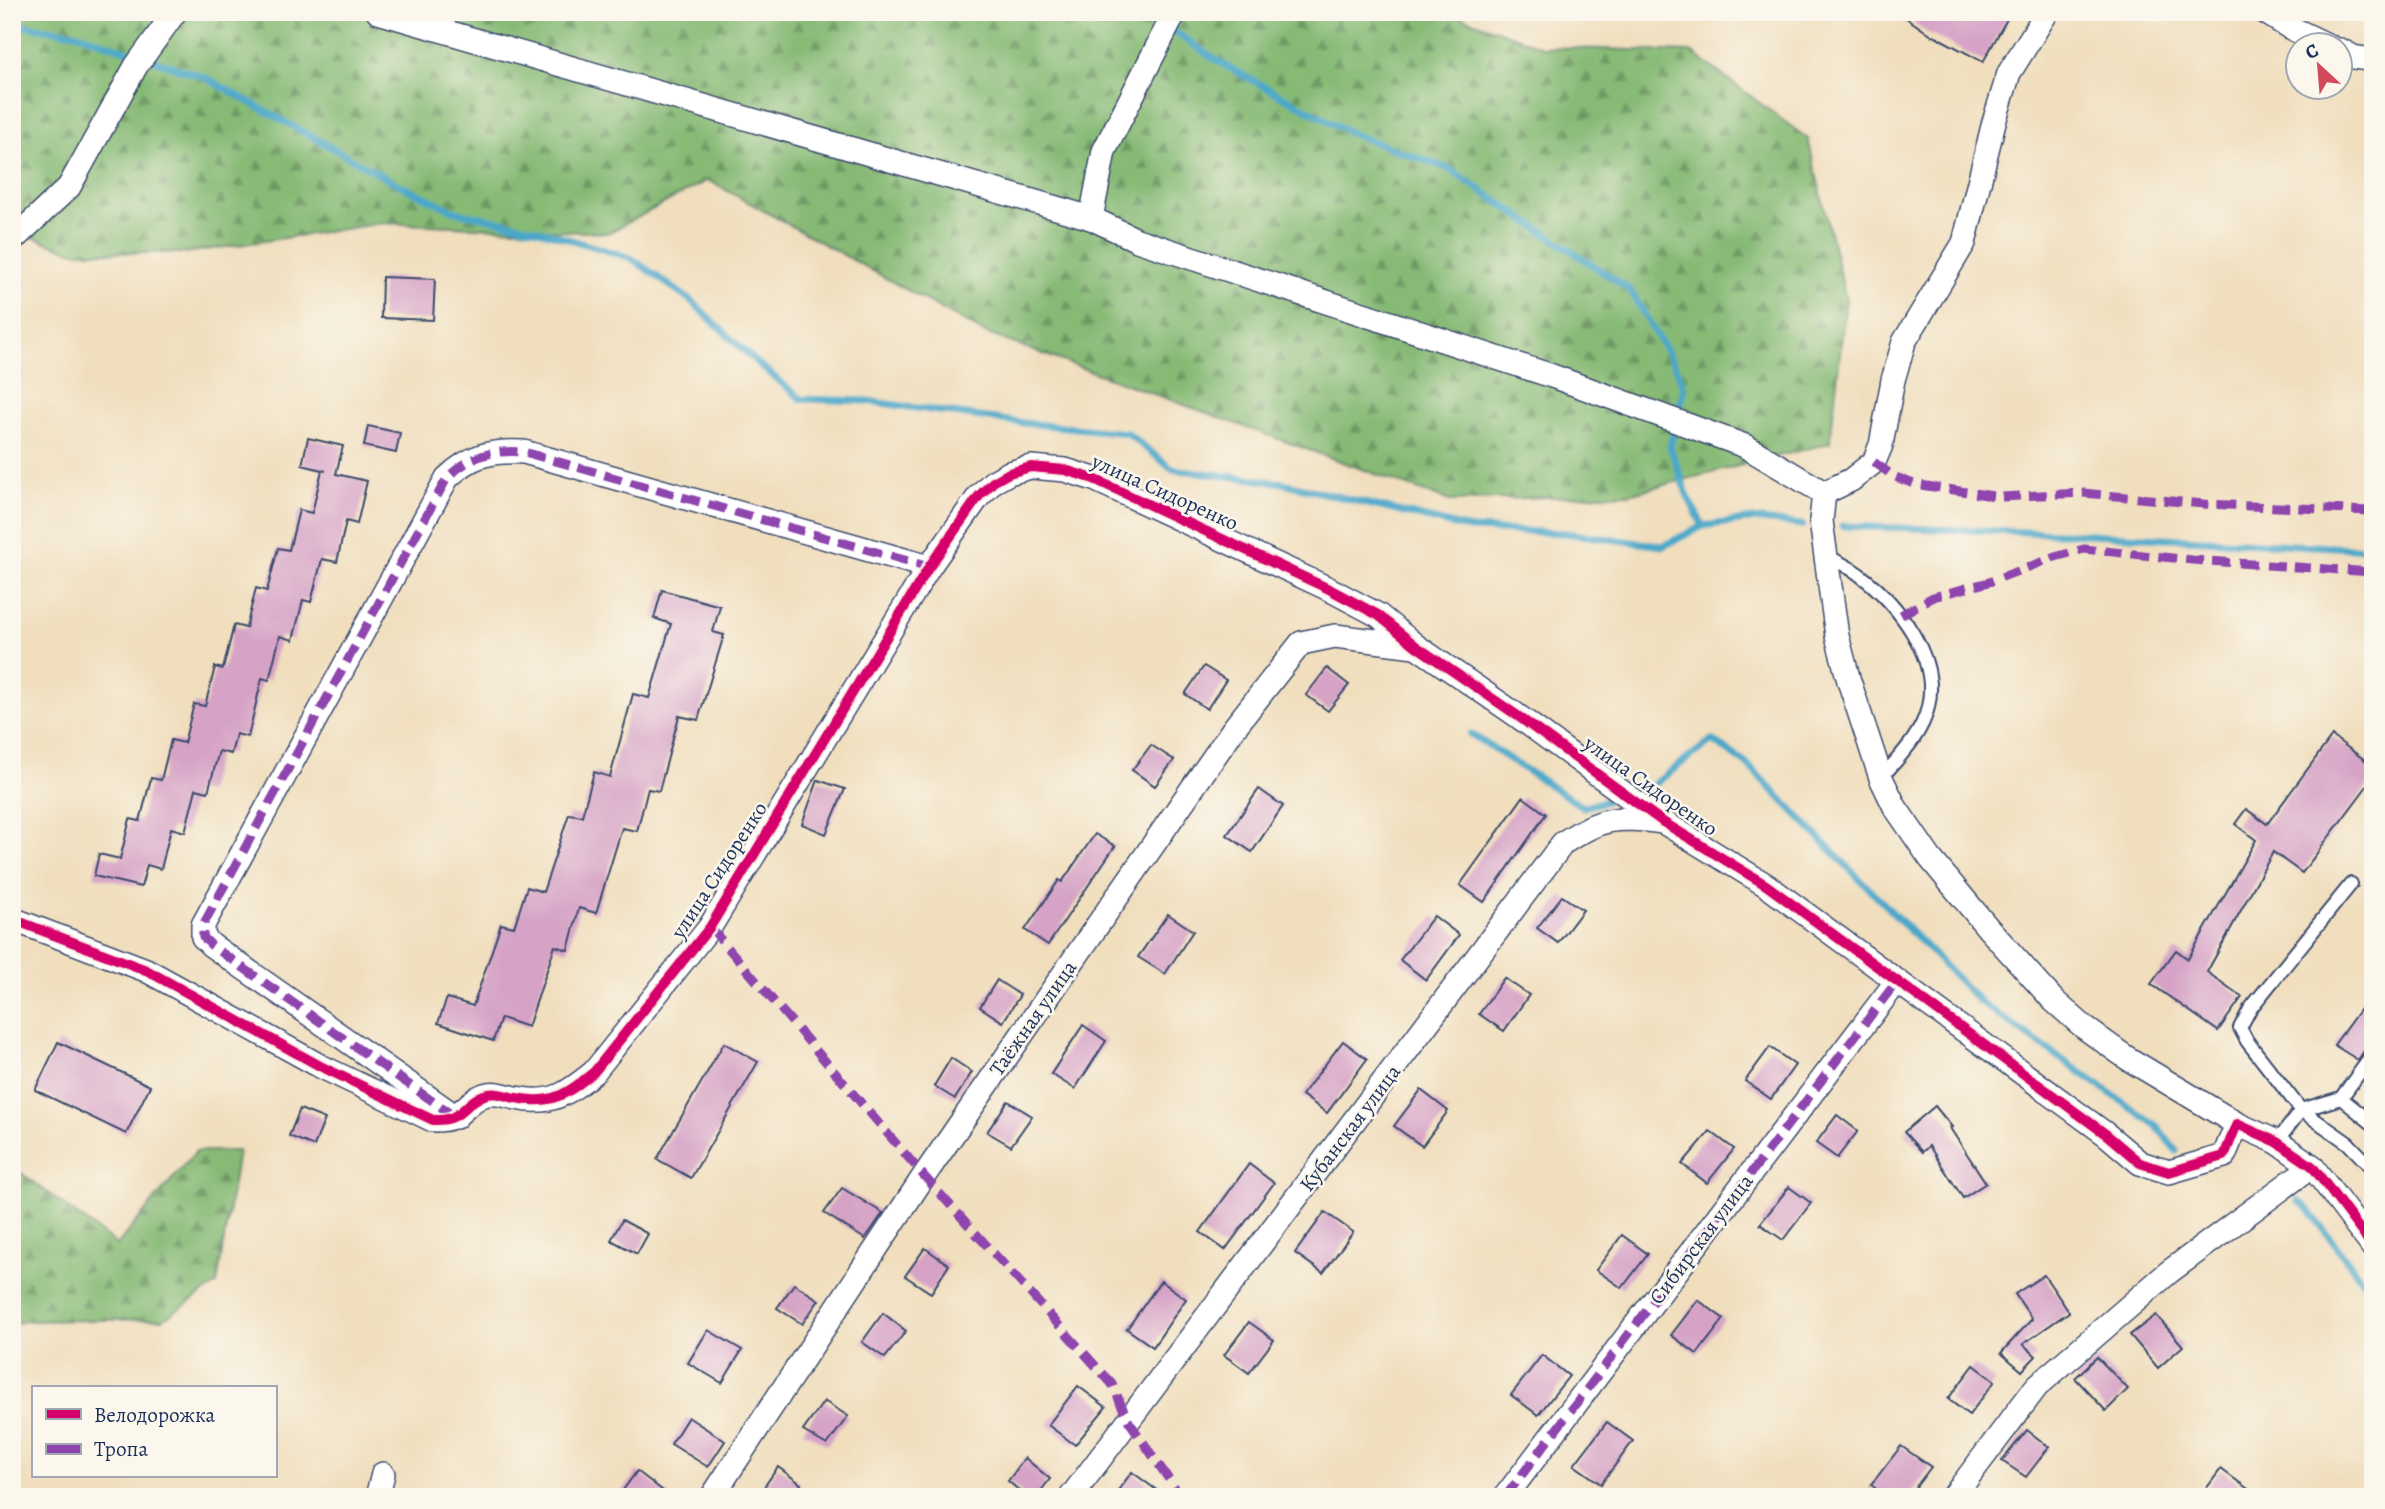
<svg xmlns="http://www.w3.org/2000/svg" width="2385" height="1509" font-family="Alegreya,serif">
<defs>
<pattern id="forest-firs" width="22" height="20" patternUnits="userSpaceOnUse" patternTransform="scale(1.75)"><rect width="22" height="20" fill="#86ba75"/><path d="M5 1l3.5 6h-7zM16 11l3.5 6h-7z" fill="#6d9863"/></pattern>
</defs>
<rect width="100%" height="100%" fill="#fbf7ec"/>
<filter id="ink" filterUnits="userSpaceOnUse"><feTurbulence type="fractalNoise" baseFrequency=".0143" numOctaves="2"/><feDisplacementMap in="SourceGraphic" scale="14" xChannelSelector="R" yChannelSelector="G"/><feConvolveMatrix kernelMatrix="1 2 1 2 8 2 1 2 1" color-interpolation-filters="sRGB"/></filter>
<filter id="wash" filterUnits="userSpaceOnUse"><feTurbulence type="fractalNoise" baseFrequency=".00686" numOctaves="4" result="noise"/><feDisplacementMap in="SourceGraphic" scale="28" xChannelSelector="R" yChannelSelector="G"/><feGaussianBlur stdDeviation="1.57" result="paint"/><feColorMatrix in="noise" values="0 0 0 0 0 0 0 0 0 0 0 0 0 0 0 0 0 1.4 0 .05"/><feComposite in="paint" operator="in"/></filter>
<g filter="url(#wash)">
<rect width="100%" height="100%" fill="#f0debd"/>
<g fill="url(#forest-firs)" stroke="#50746a" stroke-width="2">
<polygon points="12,12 1448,12 1542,47 1691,52 1808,139 1846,300 1830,443 1628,494 1450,501 985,333 708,180 608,233 383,223 185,253 74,252 12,230"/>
<polygon points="196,1151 238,1151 217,1284 163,1319 26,1321 12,1324 12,1166 117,1245"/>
</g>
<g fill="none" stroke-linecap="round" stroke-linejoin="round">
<g stroke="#4ba7c9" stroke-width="7">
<polyline points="1151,12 1155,19 1224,65 1355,135 1449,169 1630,290 1676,368 1684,388 1670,447 1688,497 1703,526"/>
<polyline points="12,24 75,33 206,78 397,184 457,212 532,228 631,258 690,300 756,362 801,399 866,401 1024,423 1127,433 1172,469 1283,483 1470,529 1564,533 1663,546 1703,526 1753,519 1802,525"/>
<polyline points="1842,526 2090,534 2373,549"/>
<polyline points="1471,734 1583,807 1606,801"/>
<polyline points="1644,792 1712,740 1746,763 1980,1002 2157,1126 2176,1151"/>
<polyline points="2298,1201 2306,1206 2373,1295"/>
</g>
</g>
<g id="blocks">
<g fill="#d6a3c6">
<polygon points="1898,12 1995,12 2007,19 1983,62 1933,35 1932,36"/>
<polygon points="382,277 435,279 433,320 381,318"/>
<polygon points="368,426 400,433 396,453 364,446"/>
<polygon points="308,438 343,446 336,474 367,481 357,524 346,521 337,562 322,559 311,602 303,600 293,640 280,636 269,680 262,678 248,737 236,734 231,754 219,751 208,792 196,789 185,832 171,828 161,869 147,865 141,887 94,876 99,854 120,859 130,819 140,821 151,778 161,780 171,740 184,743 194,704 205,706 215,667 223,669 234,625 246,628 256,588 267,591 278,548 289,550 299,510 312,513 322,470 326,471 302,465"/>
<polygon points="662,590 720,606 713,632 724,635 698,720 679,716 659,791 648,789 637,831 622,828 596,913 579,908 568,950 555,946 528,1027 501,1018 493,1041 438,1023 447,998 473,1006 501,924 514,927 527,887 543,892 569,814 582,816 594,772 610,777 633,694 649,698 671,624 654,618"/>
<polygon points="1204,666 1226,680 1207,709 1185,694"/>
<polygon points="1327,668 1349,685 1328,711 1306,695"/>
<polygon points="2332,736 2373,766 2373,778 2302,873 2273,852 2207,972 2242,997 2218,1031 2151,984 2176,950 2188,959 2256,840 2235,824 2246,809 2267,824"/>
<polygon points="1151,745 1174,760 1155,786 1132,770"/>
<polygon points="818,780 845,789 826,834 802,824"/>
<polygon points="1259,789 1283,806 1252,852 1227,835"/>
<polygon points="1523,797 1546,814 1484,902 1460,885"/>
<polygon points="1095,834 1115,846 1048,945 1025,930 1059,880 1062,882"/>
<polygon points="1562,896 1583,910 1558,943 1537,928"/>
<polygon points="1168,914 1193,931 1165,974 1138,957"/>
<polygon points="1434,916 1459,935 1426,980 1400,960"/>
<polygon points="1504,978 1529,995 1504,1031 1479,1014"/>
<polygon points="997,980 1020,995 1003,1022 980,1007"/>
<polygon points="2373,991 2373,1045 2366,1048 2358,1060 2334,1045"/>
<polygon points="1083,1025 1106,1041 1075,1089 1051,1074"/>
<polygon points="1343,1041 1367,1059 1327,1113 1302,1095"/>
<polygon points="58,1042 150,1086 126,1134 35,1090"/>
<polygon points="724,1043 758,1062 691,1178 657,1159"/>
<polygon points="1770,1047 1795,1065 1771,1099 1745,1081"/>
<polygon points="951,1058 972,1072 955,1099 934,1086"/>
<polygon points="1421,1090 1448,1111 1422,1146 1394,1126"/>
<polygon points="1008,1101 1032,1116 1011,1146 987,1132"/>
<polygon points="1935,1106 1952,1127 1950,1128 1986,1183 1963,1198 1929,1146 1922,1152 1904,1132"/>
<polygon points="300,1109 325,1119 314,1146 289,1136"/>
<polygon points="1837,1115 1858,1131 1837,1158 1816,1143"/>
<polygon points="1710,1131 1734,1149 1707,1183 1682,1164"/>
<polygon points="1249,1164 1274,1183 1225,1250 1200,1232"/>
<polygon points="1789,1187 1811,1203 1783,1240 1760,1224"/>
<polygon points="842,1188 883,1213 865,1239 824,1213"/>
<polygon points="1325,1212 1353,1232 1323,1273 1295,1253"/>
<polygon points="622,1220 648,1234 637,1254 611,1240"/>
<polygon points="1622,1235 1648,1254 1622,1288 1596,1270"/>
<polygon points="925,1248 949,1265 931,1293 905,1276"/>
<polygon points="2044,1275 2069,1312 2023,1344 2036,1356 2022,1371 2001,1353 2032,1319 2015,1294"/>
<polygon points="1161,1281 1186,1299 1153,1347 1127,1329"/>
<polygon points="794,1284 819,1300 802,1324 777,1308"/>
<polygon points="1698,1300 1724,1319 1697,1354 1671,1335"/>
<polygon points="883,1313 906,1331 885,1358 862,1342"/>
<polygon points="2156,1315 2183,1346 2158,1368 2130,1335"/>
<polygon points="1249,1322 1274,1340 1249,1373 1224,1355"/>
<polygon points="708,1330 742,1350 722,1383 688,1363"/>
<polygon points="1542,1355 1569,1376 1538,1415 1511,1395"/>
<polygon points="2097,1357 2128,1389 2106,1411 2075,1378"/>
<polygon points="1974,1365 1995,1381 1969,1415 1948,1399"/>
<polygon points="1078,1386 1106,1407 1075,1445 1048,1425"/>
<polygon points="824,1401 848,1416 827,1445 803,1431"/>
<polygon points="688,1417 725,1441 708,1467 671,1444"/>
<polygon points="1607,1422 1633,1441 1601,1484 1574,1465"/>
<polygon points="2027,1430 2049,1447 2026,1477 2002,1461"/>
<polygon points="1901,1446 1931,1467 1908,1497 1888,1497 1871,1485"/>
<polygon points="1025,1458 1050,1479 1036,1497 1027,1497 1008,1481"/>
<polygon points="778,1467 801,1484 792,1497 757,1497"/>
<polygon points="2221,1469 2259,1497 2200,1497"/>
<polygon points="637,1471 671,1497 618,1497"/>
<polygon points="1132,1472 1166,1497 1113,1497"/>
</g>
</g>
</g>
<g filter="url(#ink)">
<use href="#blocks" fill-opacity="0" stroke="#3b496c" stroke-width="2"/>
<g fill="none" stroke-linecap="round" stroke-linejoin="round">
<g stroke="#3b496c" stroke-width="16">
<g id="lane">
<path d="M1827 556C1838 562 1850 567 1860 575 1897 603 1940 657 1928 707 1922 735 1899 757 1881 778"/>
<polyline points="2351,884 2250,1009 2240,1028 2247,1041 2301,1110 2348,1143 2373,1169"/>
<polyline points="2341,1098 2373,1054"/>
<polyline points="2277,1142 2301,1110 2341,1098 2373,1124"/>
</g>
</g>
<g stroke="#3b496c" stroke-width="26">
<g id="street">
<polyline points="378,12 1091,218 1137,240 1552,376 1745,446 1824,493 1821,521 1837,636 1849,681 1881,778 1895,807 1930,858 1988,928 2054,1001 2085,1028 2127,1058 2237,1124"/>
<polyline points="2265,12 2289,27 2329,46"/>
<polyline points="2340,50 2353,57 2373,60"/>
<polyline points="1091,218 1104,151 1175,12"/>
<polyline points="18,235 69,187 136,66 175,12"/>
<polyline points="1824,493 1851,480 1874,462 1881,445 1893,380 1904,342 1964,243 1994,122 2009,73 2047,12"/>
<path d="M12 919 146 970 320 1066 433 1120C464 1121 461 1104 484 1095 495 1091 505 1096 516 1098 552 1106 568 1093 594 1072L710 927 929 567 979 496 993 482 1009 473 1031 467 1065 470 1094 479 1329 589 1378 615 1416 646 1515 714 1663 822 1766 885 2107 1135 2140 1163 2169 1172 2224 1156 2237 1124 2277 1142 2312 1166 2373 1247"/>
<path d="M456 1117 211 945 203 937V925L447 478C471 455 491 450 524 452L929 567"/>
<polyline points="377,1497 383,1474"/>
<polyline points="712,1497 924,1176 1234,728 1301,643 1335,636 1415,646"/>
<path d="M1071 1497 1563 843C1604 816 1615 817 1663 822"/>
<polyline points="1505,1497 1897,981"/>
<polyline points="1953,1497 2037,1386 2169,1272 2312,1166"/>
</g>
</g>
<use href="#lane" stroke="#fff" stroke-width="12"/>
<use href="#street" stroke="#fff" stroke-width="23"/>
<g stroke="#8e44ad" stroke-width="9" stroke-dasharray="18 9" stroke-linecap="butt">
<polyline points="1874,462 1893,476 1914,484 2000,497 2083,493 2204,504 2373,511"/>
<polyline points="1901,615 1933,597 1989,582 2055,557 2084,549 2192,560 2373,572"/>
<polyline points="710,927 924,1176 1112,1384 1128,1420 1181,1497"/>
<path d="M455 1117 211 945 203 937V925L447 478C471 455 491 450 524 452L929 567"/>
<polyline points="1505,1497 1897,981"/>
</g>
<g stroke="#fbf7ec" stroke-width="15">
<path id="cycleway" d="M12 919 146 970 320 1066 433 1120C464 1121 461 1104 484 1095 495 1091 505 1096 516 1098 552 1106 568 1093 594 1072L710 927 929 567 979 496 993 482 1009 473 1031 467 1065 470 1094 479 1329 589 1378 615 1416 646 1515 714 1663 822 1766 885 2107 1135 2140 1163 2169 1172 2224 1156 2237 1124 2277 1142 2312 1166 2373 1247"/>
</g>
<use href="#cycleway" stroke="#d6006c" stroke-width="10"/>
</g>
</g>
<g text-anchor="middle" stroke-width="5" stroke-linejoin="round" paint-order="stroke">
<g font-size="21" fill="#1b2f5e" stroke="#fbf7ec">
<text transform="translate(1165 492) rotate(24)" y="7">улица Сидоренко</text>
<text transform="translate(1651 786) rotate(35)" y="7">улица Сидоренко</text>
<text transform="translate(719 870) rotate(-57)" y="7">улица Сидоренко</text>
<text transform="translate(1033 1018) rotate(-55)" y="7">Таёжная улица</text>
<text transform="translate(1350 1128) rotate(-53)" y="7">Кубанская улица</text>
<text transform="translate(1701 1239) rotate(-53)" y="7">Сибирская улица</text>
</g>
</g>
<rect width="2385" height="1509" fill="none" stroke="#fbf7ec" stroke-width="42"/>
<rect x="32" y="1386" width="245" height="91" fill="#fbf7ec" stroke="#a1a7b3" stroke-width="2"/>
<rect x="46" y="1409" width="35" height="10" fill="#d6006c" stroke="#a1a7b3" stroke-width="2"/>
<text x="94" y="1422" font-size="21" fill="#1b2f5e">Велодорожка</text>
<rect x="46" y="1444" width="35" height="10" fill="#8e44ad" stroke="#a1a7b3" stroke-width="2"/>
<text x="94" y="1456" font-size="21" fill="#1b2f5e">Тропа</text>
<g transform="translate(2319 66) rotate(334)"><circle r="33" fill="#fbf7ec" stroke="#a1a7b3" stroke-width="2"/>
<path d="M0-5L12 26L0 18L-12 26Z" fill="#d1495b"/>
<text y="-10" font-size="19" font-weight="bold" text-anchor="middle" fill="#1b2f5e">С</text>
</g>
</svg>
